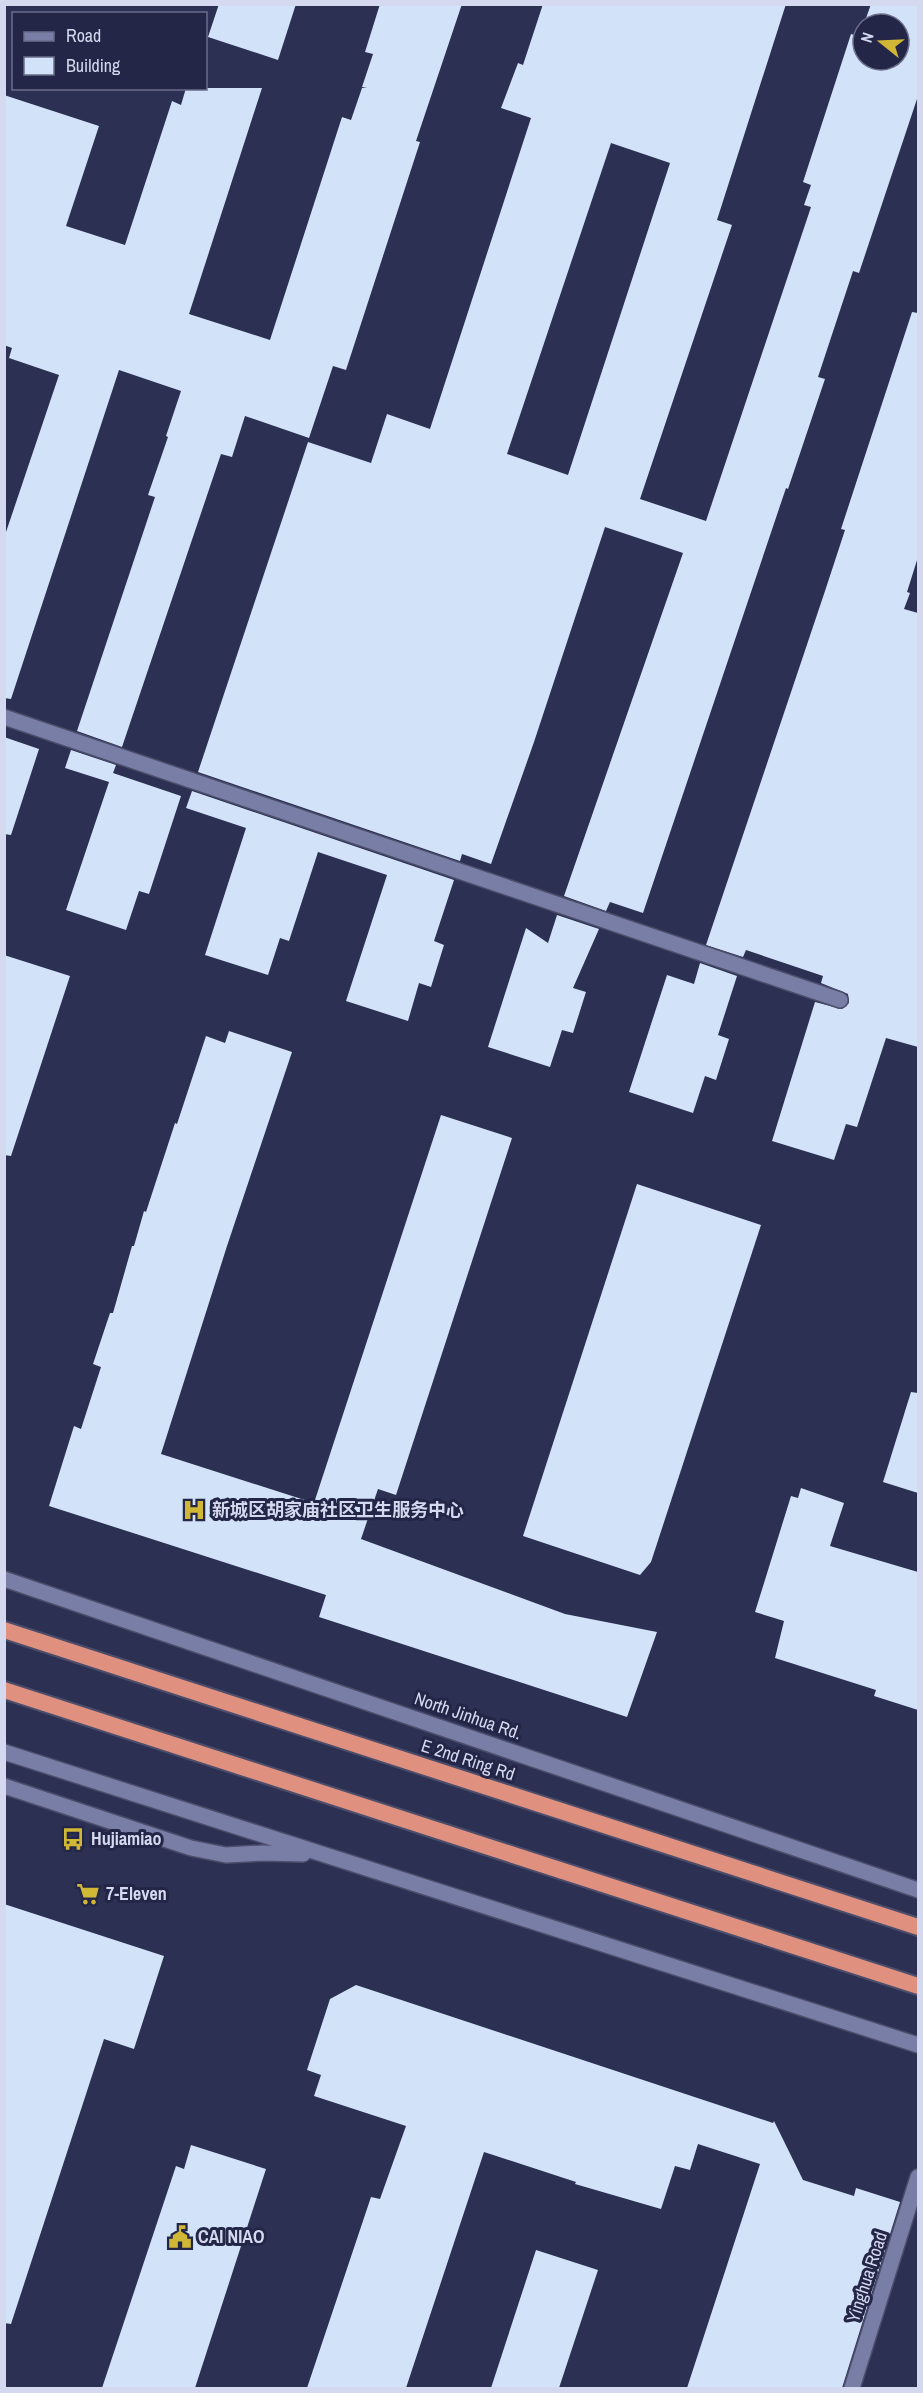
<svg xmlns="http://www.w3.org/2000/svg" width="923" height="2393" font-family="'Archivo Narrow','Noto Sans SC',sans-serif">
<rect width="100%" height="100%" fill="#2c3052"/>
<g fill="#d2e2f9" fill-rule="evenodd">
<polygon points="219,4 296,4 278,60 208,37"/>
<polygon points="380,4 462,4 416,141 420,142 346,370 333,366 309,438 245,416 232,457 221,454 122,747 77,731 155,497 148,495 168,437 166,436 181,391 119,370 11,699 4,698 4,538 59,375 9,358 12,348 4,345 4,95 99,126 66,226 125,245 172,101 181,105 186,88 262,88 189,314 270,340 342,117 351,120 362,88 367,88 362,87 373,54 365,52"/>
<path d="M543 4H786L717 220 732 225 640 499 706 521 811 207 804 205 811 185 803 182 851 34 860 37 863 28V60H899V24H864L871 4H918V96L859 273 853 271 818 377 825 379 788 489 786 488 643 913 610 902 606 911 564 896 683 553 605 527 534 742 491 864 462 854 460 861 198 772 308 442 371 463 387 414 430 429 531 118 501 108 518 63 523 65ZM611 143 670 163 568 475 507 454Z"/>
<polygon points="912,312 918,313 918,557 907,592 910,593 904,609 918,613 918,1047 886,1038 857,1127 846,1124 834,1160 772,1141 815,1002 842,1009 849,1003 848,994 821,983 823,976 746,950 743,957 706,945 825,591 845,530 841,529"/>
<polygon points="4,737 39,749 11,835 4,834"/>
<polygon points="71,750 116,765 113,773 181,796 149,894 139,891 126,930 66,910 109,782 65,768"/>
<polygon points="192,791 454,880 434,941 444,945 431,987 419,983 408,1021 346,1001 387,875 318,852 289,941 280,938 268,975 205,955 246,828 186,808"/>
<polygon points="557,915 599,929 573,988 586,992 573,1033 562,1030 550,1067 488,1047 526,928 548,943"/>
<polygon points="4,955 70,976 11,1156 4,1155"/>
<polygon points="700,963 737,976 718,1035 729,1039 716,1080 705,1076 693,1113 629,1092 667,975 694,984"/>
<polygon points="229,1031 292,1052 227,1246 161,1454 314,1503 441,1115 512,1138 396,1495 378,1489 361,1539 565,1614 657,1632 627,1717 319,1617 326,1595 49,1506 74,1426 81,1429 101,1367 93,1364 110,1313 113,1313 132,1246 134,1246 144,1211 146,1212 175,1123 177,1124 206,1036 225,1043"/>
<polygon points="637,1184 761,1225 651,1562 640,1575 523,1536"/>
<polygon points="911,1392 918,1393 918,1493 883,1482"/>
<polygon points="801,1488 844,1503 830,1546 918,1572 918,1710 874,1696 876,1690 775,1658 784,1621 755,1612 791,1496 798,1498"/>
<polygon points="4,1904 164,1956 134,2049 104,2039 11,2324 4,2323"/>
<polygon points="356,1985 773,2123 774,2121 803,2180 854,2196 856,2188 900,2202 842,2388 687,2388 760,2164 698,2144 690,2170 675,2166 661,2209 575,2184 576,2182 484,2152 406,2388 307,2388 371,2197 380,2199 406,2126 314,2096 321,2075 307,2070 330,1999"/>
<polygon points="191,2145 266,2169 195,2388 102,2388 176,2166 184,2169"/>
<polygon points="536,2250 598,2270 559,2388 491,2388"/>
</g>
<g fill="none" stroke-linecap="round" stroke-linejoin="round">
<g stroke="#4b4d6b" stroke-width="18">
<g id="minor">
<polyline points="4,717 840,1000"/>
<polyline points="852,2388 918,2177"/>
</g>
</g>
<g stroke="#4b4d6b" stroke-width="18">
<g id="secondary">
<polyline points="4,1579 918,1890"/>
<polyline points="4,1752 918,2045"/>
<polyline points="4,1786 191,1848 226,1855 263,1853 303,1854"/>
</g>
</g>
<g stroke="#4b4d6b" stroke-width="20">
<g id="trunk">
<polyline points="4,1630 918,1927"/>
<polyline points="4,1690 918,1986"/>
</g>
</g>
<use href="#minor" stroke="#787ea6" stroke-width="15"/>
<use href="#secondary" stroke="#787ea6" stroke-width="15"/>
<use href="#trunk" stroke="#e0907f" stroke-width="16"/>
</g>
<defs>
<g id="hospital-bare" transform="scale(1.8)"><path d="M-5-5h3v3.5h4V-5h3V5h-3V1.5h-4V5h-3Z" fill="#d1b736" stroke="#232647" stroke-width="2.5" paint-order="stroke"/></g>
<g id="bus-bare" transform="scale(1.8)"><path d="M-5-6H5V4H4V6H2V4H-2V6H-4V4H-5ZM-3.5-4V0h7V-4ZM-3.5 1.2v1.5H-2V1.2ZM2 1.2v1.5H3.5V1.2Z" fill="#d1b736" stroke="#232647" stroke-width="2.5" paint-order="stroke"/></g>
<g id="supermarket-bare" transform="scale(1.8)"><path d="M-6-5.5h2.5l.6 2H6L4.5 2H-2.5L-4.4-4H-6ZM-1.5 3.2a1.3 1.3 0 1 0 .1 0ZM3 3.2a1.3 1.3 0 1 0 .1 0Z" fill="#d1b736" stroke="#232647" stroke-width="2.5" paint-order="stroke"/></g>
<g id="civic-bare" transform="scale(1.8)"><path d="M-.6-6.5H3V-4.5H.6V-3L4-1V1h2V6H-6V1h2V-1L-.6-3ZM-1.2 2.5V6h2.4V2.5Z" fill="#d1b736" stroke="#232647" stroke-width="2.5" paint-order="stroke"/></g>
</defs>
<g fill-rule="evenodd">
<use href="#hospital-bare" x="194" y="1510"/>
<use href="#bus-bare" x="73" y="1839"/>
<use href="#supermarket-bare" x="88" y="1894"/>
<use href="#civic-bare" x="180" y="2237"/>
</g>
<g text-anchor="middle" stroke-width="6" stroke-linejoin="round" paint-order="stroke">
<g font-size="18" font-weight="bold" fill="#d5d9ef" stroke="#232647" text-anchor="start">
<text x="212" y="1516">新城区胡家庙社区卫生服务中心</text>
<text x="91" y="1845">Hujiamiao</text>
<text x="106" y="1900">7-Eleven</text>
<text x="198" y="2243">CAI NIAO</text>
</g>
<g font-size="18" fill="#d5d9ef" stroke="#232647">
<text transform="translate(468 1716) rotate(19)" y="6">North Jinhua Rd.</text>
<text transform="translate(468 1760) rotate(18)" y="6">E 2nd Ring Rd</text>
<text transform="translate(867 2277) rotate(-72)" y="6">Yinghua Road</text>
</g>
</g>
<rect width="923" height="2393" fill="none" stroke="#d5d9ef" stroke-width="12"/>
<rect x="12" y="12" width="195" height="78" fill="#232647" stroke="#6a6e8a" stroke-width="1.5"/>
<rect x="24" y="32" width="30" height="9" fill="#787ea6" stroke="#6a6e8a" stroke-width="1.5"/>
<text x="66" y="42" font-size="18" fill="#d5d9ef">Road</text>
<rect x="24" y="57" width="30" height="18" fill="#d2e2f9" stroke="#6a6e8a" stroke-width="1.5"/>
<text x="66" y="72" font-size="18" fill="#d5d9ef">Building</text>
<g transform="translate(881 42) rotate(288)"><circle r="28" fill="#232647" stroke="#6a6e8a" stroke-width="1.5"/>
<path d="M0-4.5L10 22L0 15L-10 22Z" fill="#d1b736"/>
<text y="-9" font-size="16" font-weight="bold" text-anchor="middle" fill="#d5d9ef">N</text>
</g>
</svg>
